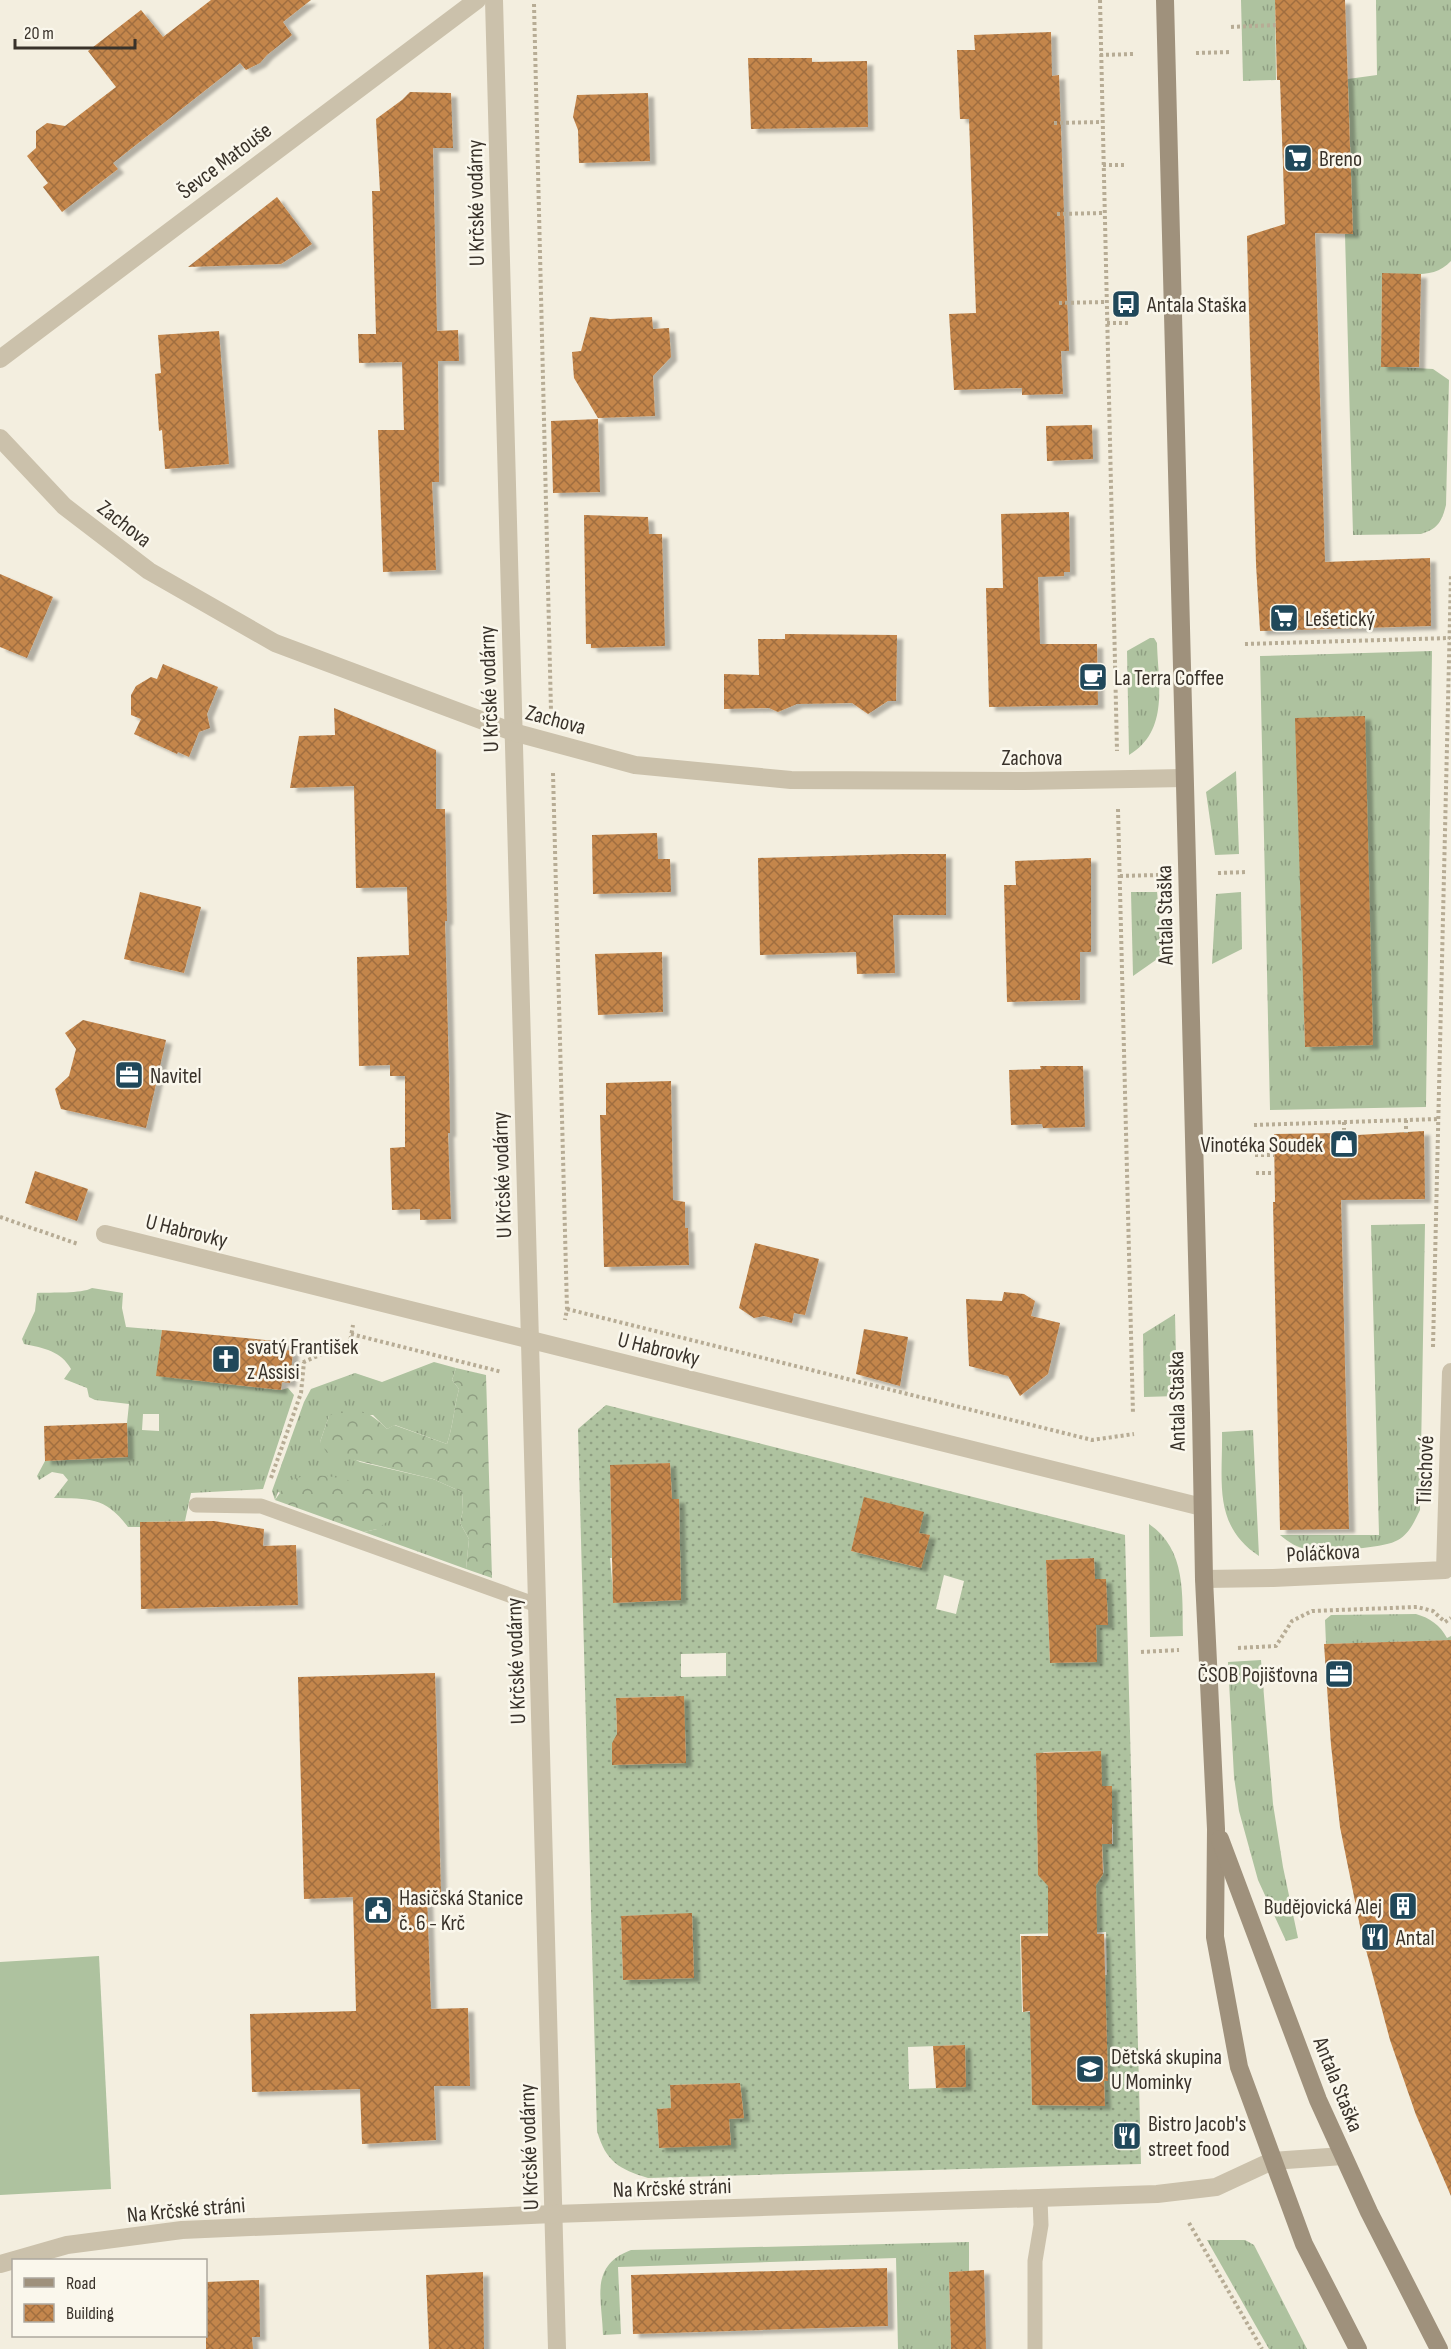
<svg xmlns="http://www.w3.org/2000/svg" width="1451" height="2349" font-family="'Sofia Sans Condensed',sans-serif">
<defs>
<pattern id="grass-tufts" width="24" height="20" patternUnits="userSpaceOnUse" patternTransform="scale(1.5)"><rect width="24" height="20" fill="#aec29f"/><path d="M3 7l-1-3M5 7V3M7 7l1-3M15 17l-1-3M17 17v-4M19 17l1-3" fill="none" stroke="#8f9e82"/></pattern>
<pattern id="forest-crowns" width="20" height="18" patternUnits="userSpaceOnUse" patternTransform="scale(1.5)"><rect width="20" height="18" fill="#aec29f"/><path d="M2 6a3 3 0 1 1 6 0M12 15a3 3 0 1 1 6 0" fill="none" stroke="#8f9e82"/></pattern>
<pattern id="garden-dots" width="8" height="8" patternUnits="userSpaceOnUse" patternTransform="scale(1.5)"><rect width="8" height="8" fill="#aec29f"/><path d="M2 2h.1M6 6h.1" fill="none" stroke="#8f9e82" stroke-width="1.8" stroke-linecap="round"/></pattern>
<pattern id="building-cross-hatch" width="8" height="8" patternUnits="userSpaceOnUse" patternTransform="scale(1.5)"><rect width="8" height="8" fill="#c4864c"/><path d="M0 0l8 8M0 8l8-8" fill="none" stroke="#a06e3f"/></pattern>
<filter id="shadow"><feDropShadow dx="6" dy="4" stdDeviation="1.5" flood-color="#0004"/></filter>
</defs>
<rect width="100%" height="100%" fill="#f3eedf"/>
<g fill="url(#grass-tufts)" fill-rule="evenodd">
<polygon points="1241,0 1275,0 1276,80 1243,81"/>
<path d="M1376 0H1451V261C1433 281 1406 272 1382 274L1381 366 1433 369 1449 380 1446 505C1442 521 1438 529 1421 534L1353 535 1345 234H1353L1348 79 1377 75Z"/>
<path d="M1150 638H1154L1157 643C1158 683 1170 731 1129 755L1127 651Z"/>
<path d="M1432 651 1426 1107 1270 1110 1260 656ZM1298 773 1370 935 1373 1045 1305 1047Z"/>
<polygon points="1236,771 1239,854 1215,855 1206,792"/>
<polygon points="1131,892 1157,892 1163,955 1133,976"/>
<polygon points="1241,892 1242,949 1212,964 1216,894"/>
<path d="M1425 1224 1420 1510C1414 1522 1410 1533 1398 1540 1383 1549 1328 1551 1309 1550 1298 1548 1288 1542 1280 1535H1379L1371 1225Z"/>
<path d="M92 1288 123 1293 122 1308 126 1327 162 1330 157 1374 183 1379 281 1390 288 1388 294 1395 263 1489 191 1493 185 1521 142 1522V1527H128C105 1496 89 1499 54 1498L68 1480 63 1474 52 1472 39 1480 37 1476 45 1461 128 1457 127 1423 129 1404 95 1400 89 1397 87 1388 64 1379 71 1369C61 1351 44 1348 24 1344L22 1339 35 1311 37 1293C52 1292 81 1294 92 1288ZM143 1414H159V1431L142 1430Z"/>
<polygon points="1175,1314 1177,1396 1144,1397 1143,1334"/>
<path d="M434 1362 456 1368 452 1380 459 1389C454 1408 453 1426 447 1444L395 1425 387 1429 373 1415 329 1416 320 1442 360 1462 433 1479 462 1492 463 1510 460 1523 469 1539 466 1569 364 1532 377 1529 278 1492 275 1500 272 1491 304 1402 311 1389 355 1373 382 1382Z"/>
<path d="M1253 1430 1259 1556C1212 1525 1223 1481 1222 1432Z"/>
<path d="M1149 1524C1187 1550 1182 1595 1183 1636L1150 1637Z"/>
<path d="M1416 1614C1430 1618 1440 1625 1447 1638L1451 1636V1640L1326 1644 1325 1620 1331 1615Z"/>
<polygon points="1261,1660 1273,1804 1283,1867 1298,1938 1286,1941 1258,1880 1239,1811 1234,1777 1228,1662"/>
<polygon points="1207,2240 1245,2240 1254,2245 1307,2349 1269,2349"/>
<path d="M969 2242V2271L949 2272 951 2349H898L896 2258 618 2267 621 2334 603 2335C602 2298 589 2266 631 2250Z"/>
</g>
<g fill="url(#forest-crowns)">
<path d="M456 1368 486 1375 492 1578 466 1569 469 1539 460 1523 463 1510 462 1492 433 1479 327 1453 320 1442 329 1416C355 1405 367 1409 387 1429L394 1425 447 1444C453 1426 454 1408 459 1389L452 1380Z"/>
<path d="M307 1475C339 1475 367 1483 392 1502V1518L377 1529 364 1532 275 1500 288 1481Z"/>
</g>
<path fill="url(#garden-dots)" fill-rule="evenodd" d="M606 1405 1125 1535 1141 2164 648 2178C619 2169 606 2162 597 2131L578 1429ZM670 1463 672 1499H679L681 1600 614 1603 610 1558H612L610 1466ZM865 1498 919 1533 929 1535 920 1568 851 1551ZM1094 1558 1095 1579 1106 1584 1108 1624 1096 1625 1097 1662 1050 1663 1046 1560ZM944 1575 964 1581 956 1614 936 1609ZM726 1653V1676L681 1677V1654ZM678 1696 679 1731H685L686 1763 617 1765 613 1743 617 1736 616 1698ZM1094 1751 1100 1786 1112 1787V1806L1101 1825 1113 1824V1844H1102L1104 1872 1101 1877 1043 1880 1038 1874 1036 1757 1044 1752ZM1096 1888 1048 1913V1889ZM692 1914 694 1978 623 1980 621 1916ZM1106 1932 1107 1975H1102L1106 2015 1108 2081H1104L1105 2106 1032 2105 1031 2048 1040 2012H1022L1020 1934ZM965 2045 966 2087 909 2089 908 2047ZM740 2083 744 2118 729 2119 731 2144 659 2148 657 2109 671 2108 670 2085Z"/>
<polygon fill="#aec29f" points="99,1956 111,2189 0,2195 0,1962"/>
<g fill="url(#building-cross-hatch)" filter="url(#shadow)">
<polygon points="211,0 311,0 283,22 292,35 267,55 260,63 246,70 240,63 113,163 118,169 62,212 43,187 48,183 27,156 36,148 36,131 47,123 65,126 116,87 88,51 141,10 163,37"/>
<polygon points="1275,0 1345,0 1353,234 1315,233 1325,562 1430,558 1431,626 1260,631 1256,564 1247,236 1285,224 1280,80 1277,80"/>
<polygon points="1051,32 1052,76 1059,75 1069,351 1061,351 1063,394 1022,395 1022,388 954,390 949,314 976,313 969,119 960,119 957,50 975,50 974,35"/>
<polygon points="748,58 812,58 812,62 867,61 868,127 751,129"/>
<polygon points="410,92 451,93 453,148 433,148 437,331 458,330 459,361 438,361 439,482 432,482 436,570 383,572 378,430 404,430 402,362 359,363 358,334 376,334 372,191 380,191 376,119 402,100"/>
<polygon points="648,93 650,161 579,163 578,130 573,117 577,95"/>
<polygon points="277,197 312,244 281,264 188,267"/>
<polygon points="1382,273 1421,274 1419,367 1381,367"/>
<polygon points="590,317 610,319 652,317 653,329 669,328 671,357 653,376 655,416 598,418 574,378 572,352 581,351"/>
<polygon points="219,331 229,464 165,469 162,430 159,431 155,374 161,373 158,335"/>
<polygon points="598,419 600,492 553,493 551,421"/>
<polygon points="1092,425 1093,459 1047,461 1046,426"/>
<polygon points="1069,512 1070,572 1064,572 1064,576 1038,577 1040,644 1097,644 1098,705 989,707 986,588 1003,588 1001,514"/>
<polygon points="584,515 648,517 649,534 662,534 665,646 591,648 591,644 586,644"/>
<polygon points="0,574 53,597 27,658 0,647"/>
<polygon points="785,634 897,635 896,701 888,701 868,714 852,703 797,704 778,712 769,708 724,709 724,674 759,675 758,639 785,639"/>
<polygon points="163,664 218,687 207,714 210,728 199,732 189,757 178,752 177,754 134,734 141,719 131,715 131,695 136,686 151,677 157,679"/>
<polygon points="334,708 436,750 436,809 445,809 447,921 445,921 449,1074 450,1133 448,1133 451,1219 420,1220 420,1209 392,1210 390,1148 405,1147 405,1076 390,1076 390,1065 359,1066 357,957 409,955 407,887 356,888 354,786 290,788 299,736 335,735"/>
<polygon points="1365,716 1373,1045 1305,1047 1295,718"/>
<polygon points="657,833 658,859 670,859 671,892 593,894 592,835"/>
<polygon points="904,854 946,854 946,915 893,915 895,973 857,974 856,952 760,955 758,858"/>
<polygon points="1091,858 1091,952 1080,952 1080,1000 1007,1002 1004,885 1016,885 1015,861"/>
<polygon points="140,892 201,907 184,973 124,959"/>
<polygon points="662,952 663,1012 598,1015 595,954"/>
<polygon points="83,1020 166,1040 146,1128 61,1109 55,1089 69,1076 76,1049 65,1033"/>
<polygon points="1040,1066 1083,1066 1085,1127 1043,1128 1042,1124 1011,1125 1009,1070 1041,1069"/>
<polygon points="671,1081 673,1200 685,1202 685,1228 688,1228 689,1265 604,1267 600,1115 606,1115 606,1083"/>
<polygon points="1424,1131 1425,1199 1341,1200 1349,1529 1280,1530 1273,1202 1275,1202 1274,1134 1341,1133 1341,1136"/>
<polygon points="35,1171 88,1189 77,1221 25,1203"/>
<polygon points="755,1243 819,1259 805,1315 794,1313 792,1323 764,1316 754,1318 739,1308"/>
<polygon points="1004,1292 1024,1294 1035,1301 1031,1316 1060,1323 1048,1374 1020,1396 1008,1376 969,1366 966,1299 1002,1301"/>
<polygon points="864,1329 908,1337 900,1386 856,1374"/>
<polygon points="162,1330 286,1342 285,1350 293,1351 290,1383 282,1382 281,1390 156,1376"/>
<polygon points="127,1423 128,1457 45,1461 44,1426"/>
<polygon points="670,1463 672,1499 679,1499 681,1600 613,1603 610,1465"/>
<polygon points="864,1497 924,1512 919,1533 930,1535 921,1568 851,1551"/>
<polygon points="214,1521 264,1529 263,1546 296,1545 298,1605 141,1609 140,1522"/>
<polygon points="1094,1558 1095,1579 1106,1579 1108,1625 1096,1625 1097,1662 1050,1663 1046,1560"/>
<polygon points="1451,1640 1451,2196 1416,2115 1390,2040 1361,1931 1340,1827 1331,1745 1324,1644"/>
<polygon points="435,1673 441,1894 427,1895 431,2009 468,2008 470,2086 434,2086 436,2140 362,2144 360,2089 252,2092 250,2014 356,2011 353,1897 304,1899 298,1677"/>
<polygon points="684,1696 686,1763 612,1765 612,1743 617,1734 616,1698"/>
<polygon points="1101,1751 1102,1786 1112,1786 1112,1844 1102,1844 1103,1874 1096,1885 1097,1934 1104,1934 1108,2081 1104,2081 1105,2106 1032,2105 1030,2011 1023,2012 1021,1936 1048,1936 1048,1886 1038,1875 1036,1753"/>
<polygon points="692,1913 694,1978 623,1980 621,1916"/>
<polygon points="965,2045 966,2087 936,2088 933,2046"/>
<polygon points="740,2083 744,2118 729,2119 731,2145 659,2148 657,2109 671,2108 670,2085"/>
<polygon points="887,2268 888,2326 633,2334 631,2275"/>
<polygon points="984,2270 986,2349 951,2349 949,2272"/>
<polygon points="483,2272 484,2349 429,2349 426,2275"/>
<polygon points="259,2280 260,2337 252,2337 253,2349 206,2349 206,2282"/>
</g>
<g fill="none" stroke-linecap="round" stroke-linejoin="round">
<g stroke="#b7ac95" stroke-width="4" stroke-dasharray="3 3" stroke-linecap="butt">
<polyline points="1100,0 1117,751"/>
<polyline points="534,4 551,711"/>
<polyline points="1231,27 1276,25"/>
<polyline points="1196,53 1231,52"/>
<polyline points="1100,55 1134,54"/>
<polyline points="1054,123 1102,122"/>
<polyline points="1103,165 1126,165"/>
<polyline points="1057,214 1103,213"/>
<polyline points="1059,303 1106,302"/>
<polyline points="1107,323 1128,323"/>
<polyline points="1245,644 1450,638"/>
<polyline points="553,773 567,1309 565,1320"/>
<polyline points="1118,809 1133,1414"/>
<polyline points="1218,873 1247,872"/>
<polyline points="1120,876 1158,875"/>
<polyline points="1406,1120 1406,1133"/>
<polyline points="1344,1122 1344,1134"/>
<polyline points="1254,1125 1439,1119"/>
<polyline points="1255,1155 1274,1155"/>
<polyline points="1256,1173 1274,1173"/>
<polyline points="0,1217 78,1244"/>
<polyline points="567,1309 1092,1440 1134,1434"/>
<polyline points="351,1334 502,1372"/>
<polyline points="1433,1347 1451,574"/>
<polyline points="292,1367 350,1342 353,1325"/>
<polyline points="271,1478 301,1393 304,1362"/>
<polyline points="1238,1648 1276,1646 1292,1621 1312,1611 1417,1607 1433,1611 1445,1622 1451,1618"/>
<polyline points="1141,1652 1179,1650"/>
<polyline points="1189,2223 1262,2349"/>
</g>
<g stroke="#cbc1ab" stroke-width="15">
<polyline points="196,1505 261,1506 537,1605"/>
<polyline points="1035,2349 1035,2261 1041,2225 1040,2199"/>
</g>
<g stroke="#cbc1ab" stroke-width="18">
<polyline points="494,0 557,2349"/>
<polyline points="0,359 477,0"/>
<polyline points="0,438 64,506 149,571 275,643 513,732 635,765 791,780 1025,781 1184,778"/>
<polyline points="105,1234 1202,1507"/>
<polyline points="1204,1579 1273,1578 1445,1570 1451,1372"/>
<polyline points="0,2264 67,2245 182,2230 554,2214 1157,2194 1216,2187 1272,2161 1343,2156"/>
</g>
<g stroke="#9f917c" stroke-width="18">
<polyline points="1165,0 1201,1413 1204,1579 1216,1829 1215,1937 1239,2067 1304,2244 1358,2349"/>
<polyline points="1220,1839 1318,2100 1369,2212 1439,2349"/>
</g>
</g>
<defs>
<g id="supermarket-square" transform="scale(1.5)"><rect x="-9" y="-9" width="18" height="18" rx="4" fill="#20485a" stroke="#faf7ec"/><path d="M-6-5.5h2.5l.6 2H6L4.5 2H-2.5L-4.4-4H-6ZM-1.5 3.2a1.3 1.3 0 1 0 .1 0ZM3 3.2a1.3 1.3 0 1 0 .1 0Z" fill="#fff"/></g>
<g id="bus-square" transform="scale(1.5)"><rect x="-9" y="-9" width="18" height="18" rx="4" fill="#20485a" stroke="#faf7ec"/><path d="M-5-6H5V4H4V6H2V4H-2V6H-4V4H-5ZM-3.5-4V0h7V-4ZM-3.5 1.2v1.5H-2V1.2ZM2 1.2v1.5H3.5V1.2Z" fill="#fff"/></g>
<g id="cafe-square" transform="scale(1.5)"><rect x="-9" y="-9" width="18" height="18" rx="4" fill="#20485a" stroke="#faf7ec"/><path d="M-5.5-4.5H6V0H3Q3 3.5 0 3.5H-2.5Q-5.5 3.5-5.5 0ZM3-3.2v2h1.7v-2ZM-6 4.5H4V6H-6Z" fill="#fff"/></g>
<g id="office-square" transform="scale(1.5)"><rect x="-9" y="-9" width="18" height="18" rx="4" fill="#20485a" stroke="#faf7ec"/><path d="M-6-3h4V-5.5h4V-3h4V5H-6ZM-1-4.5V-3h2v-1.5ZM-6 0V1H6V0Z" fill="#fff"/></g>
<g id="shop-square" transform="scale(1.5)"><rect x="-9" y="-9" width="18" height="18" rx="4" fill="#20485a" stroke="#faf7ec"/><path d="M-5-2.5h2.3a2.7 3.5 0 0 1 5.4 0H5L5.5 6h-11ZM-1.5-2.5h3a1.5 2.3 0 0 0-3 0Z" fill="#fff"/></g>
<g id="church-square" transform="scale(1.5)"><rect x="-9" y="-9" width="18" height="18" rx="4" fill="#20485a" stroke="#faf7ec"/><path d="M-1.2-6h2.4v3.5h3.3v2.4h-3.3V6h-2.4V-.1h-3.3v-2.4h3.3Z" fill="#fff"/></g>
<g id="building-square" transform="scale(1.5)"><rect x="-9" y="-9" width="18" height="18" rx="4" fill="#20485a" stroke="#faf7ec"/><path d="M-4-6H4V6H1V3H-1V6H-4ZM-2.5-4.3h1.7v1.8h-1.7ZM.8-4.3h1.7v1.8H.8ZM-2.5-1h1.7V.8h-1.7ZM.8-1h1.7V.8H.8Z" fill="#fff"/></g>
<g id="civic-square" transform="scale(1.5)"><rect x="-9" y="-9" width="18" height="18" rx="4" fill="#20485a" stroke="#faf7ec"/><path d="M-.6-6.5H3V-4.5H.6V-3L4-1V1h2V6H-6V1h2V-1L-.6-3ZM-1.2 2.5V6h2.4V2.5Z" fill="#fff"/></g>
<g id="restaurant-square" transform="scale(1.5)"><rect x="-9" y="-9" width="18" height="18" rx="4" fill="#20485a" stroke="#faf7ec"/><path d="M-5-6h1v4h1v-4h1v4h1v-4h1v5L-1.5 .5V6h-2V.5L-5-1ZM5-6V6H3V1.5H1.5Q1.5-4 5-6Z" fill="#fff"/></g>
<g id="school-square" transform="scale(1.5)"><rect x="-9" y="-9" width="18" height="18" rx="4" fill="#20485a" stroke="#faf7ec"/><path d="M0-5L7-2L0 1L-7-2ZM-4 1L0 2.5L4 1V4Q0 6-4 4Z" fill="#fff"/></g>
</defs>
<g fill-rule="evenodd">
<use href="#supermarket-square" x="1298" y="158"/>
<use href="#bus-square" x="1126" y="304"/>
<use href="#supermarket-square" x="1284" y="618"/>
<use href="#cafe-square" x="1093" y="677"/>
<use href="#office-square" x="129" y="1075"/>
<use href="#shop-square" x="1344" y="1144"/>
<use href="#church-square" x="226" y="1359"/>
<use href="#office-square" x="1339" y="1674"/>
<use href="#building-square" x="1403" y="1906"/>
<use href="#civic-square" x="378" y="1910"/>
<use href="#restaurant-square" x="1375" y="1937"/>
<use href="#school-square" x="1090" y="2069"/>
<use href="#restaurant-square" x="1127" y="2136"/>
</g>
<g text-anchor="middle" stroke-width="5" stroke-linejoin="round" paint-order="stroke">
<g font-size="22" fill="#39322a" stroke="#faf7ec" text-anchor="start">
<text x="1319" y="166">Breno</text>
<text x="1147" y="312">Antala Staška</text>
<text x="1305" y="626">Lešetický</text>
<text x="1114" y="685">La Terra Coffee</text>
<text x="150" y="1083">Navitel</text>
<text x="1323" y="1152" text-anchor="end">Vinotéka Soudek</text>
<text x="247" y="1354">svatý František<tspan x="247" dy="25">z Assisi</tspan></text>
<text x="1318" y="1682" text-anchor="end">ČSOB Pojišťovna</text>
<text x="399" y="1905">Hasičská Stanice<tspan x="399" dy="25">č. 6 - Krč</tspan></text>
<text x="1382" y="1914" text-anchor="end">Budějovická Alej</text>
<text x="1396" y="1945">Antal</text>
<text x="1111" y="2064">Dětská skupina<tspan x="1111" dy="25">U Mominky</tspan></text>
<text x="1148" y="2131">Bistro Jacob's<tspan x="1148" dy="25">street food</tspan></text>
</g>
<g font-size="22" fill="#39322a" stroke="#faf7ec">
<text transform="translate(224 160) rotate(-37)" y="8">Ševce Matouše</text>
<text transform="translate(475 203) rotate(-91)" y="8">U Krčské vodárny</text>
<text transform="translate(125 523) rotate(38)" y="8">Zachova</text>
<text transform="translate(488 689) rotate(-92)" y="8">U Krčské vodárny</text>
<text transform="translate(556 719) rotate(15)" y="8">Zachova</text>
<text x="1032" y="765">Zachova</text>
<text transform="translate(1164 915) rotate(-91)" y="8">Antala Staška</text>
<text transform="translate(501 1175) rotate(-92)" y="8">U Krčské vodárny</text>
<text transform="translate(187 1230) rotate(14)" y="8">U Habrovky</text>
<text transform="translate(659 1348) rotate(14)" y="8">U Habrovky</text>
<text transform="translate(1176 1401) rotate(-91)" y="8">Antala Staška</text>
<text transform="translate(1424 1470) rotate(-88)" y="8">Tilschové</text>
<text transform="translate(1323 1552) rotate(-3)" y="8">Poláčkova</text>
<text transform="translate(515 1661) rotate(-92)" y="8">U Krčské vodárny</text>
<text transform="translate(1339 2084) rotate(68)" y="8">Antala Staška</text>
<text transform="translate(528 2147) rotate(-92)" y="8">U Krčské vodárny</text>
<text transform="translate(672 2187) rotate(-2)" y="8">Na Krčské stráni</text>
<text transform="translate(186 2209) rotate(-5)" y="8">Na Krčské stráni</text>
</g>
</g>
<rect x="12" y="2259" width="195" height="78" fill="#faf7ec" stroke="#ada89e" stroke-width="1.5"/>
<rect x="24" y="2278" width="30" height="9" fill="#9f917c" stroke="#ada89e" stroke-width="1.5"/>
<text x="66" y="2289" font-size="18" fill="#39322a">Road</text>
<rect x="24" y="2304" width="30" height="18" fill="url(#building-cross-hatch)" stroke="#ada89e" stroke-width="1.5"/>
<text x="66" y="2319" font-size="18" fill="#39322a">Building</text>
<path d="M15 39v9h120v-9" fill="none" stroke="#39322a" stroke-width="3"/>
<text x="24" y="39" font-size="18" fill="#39322a" stroke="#faf7ec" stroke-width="4.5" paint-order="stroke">20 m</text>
</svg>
